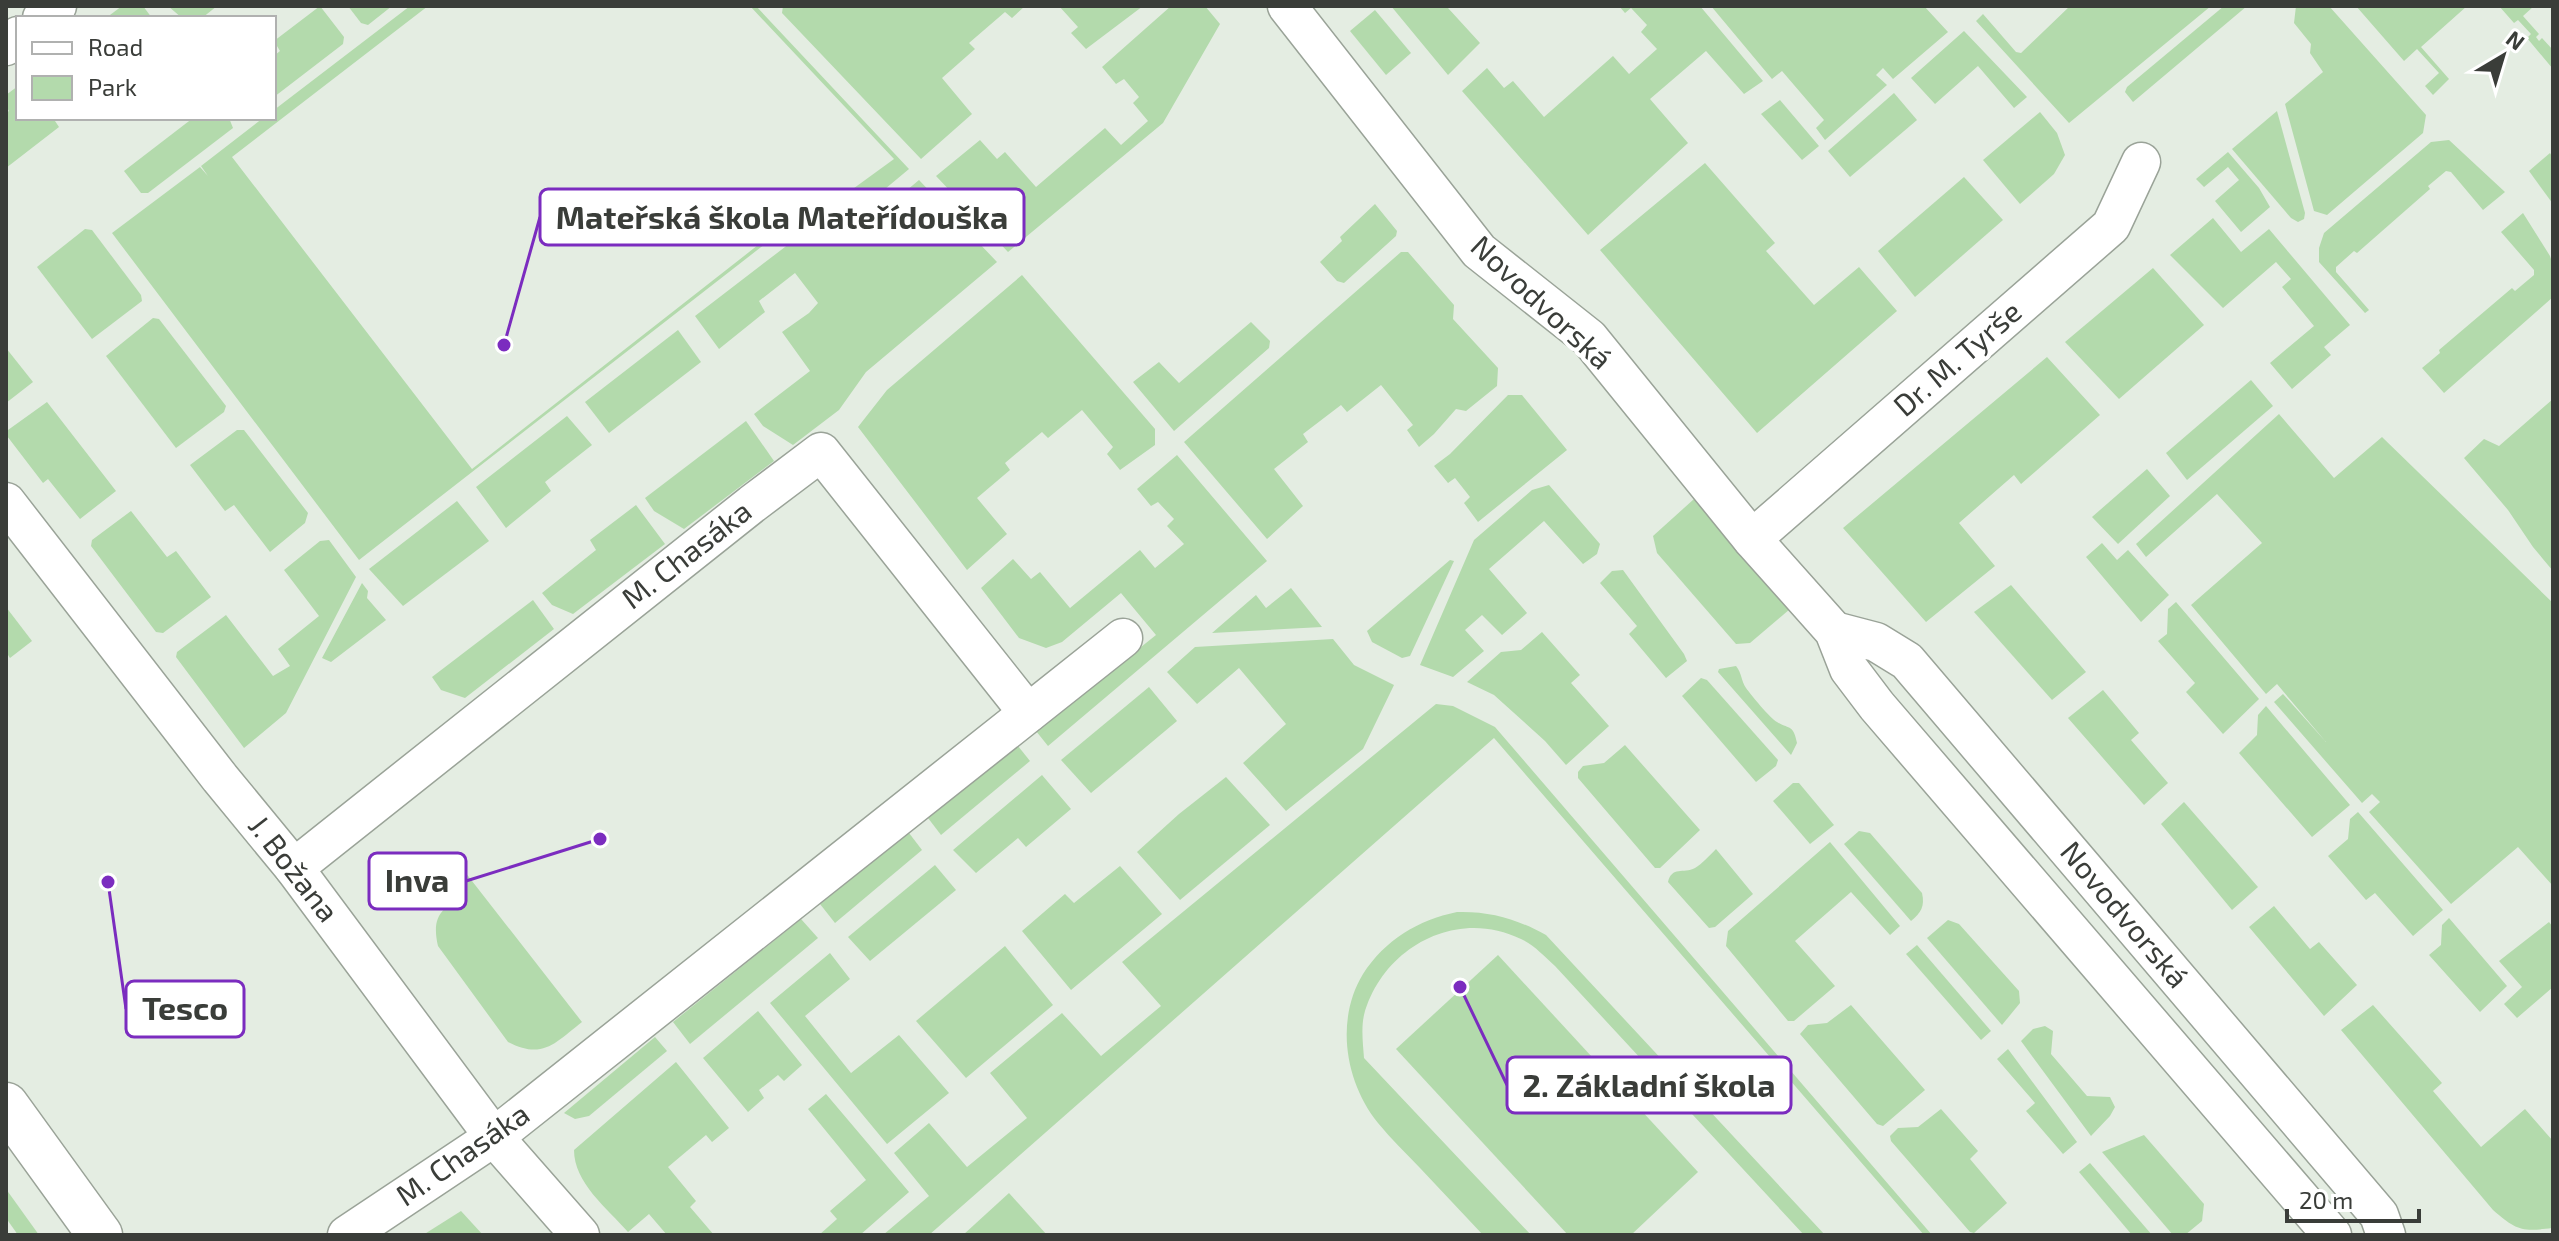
<svg xmlns="http://www.w3.org/2000/svg" width="2559" height="1241" font-family="'Exo 2',sans-serif">
<rect width="100%" height="100%" fill="#e4ede2"/>
<g fill="#b3daac">
<polygon points="122,6 143,6 152,18 106,18"/>
<polygon points="168,6 217,6 202,18 182,18"/>
<polygon points="320,6 344,37 343,44 274,97 274,56 280,51 274,41"/>
<polygon points="348,6 392,6 368,25 361,23"/>
<polygon points="410,6 428,6 232,157 472,469 790,220 817,215 894,159 750,6 756,6 909,169 843,224 792,223 359,560 112,233 200,167 208,176 201,166 263,118 274,118 274,110"/>
<polygon points="783,6 1025,6 1012,18 1005,12 969,43 975,49 942,78 972,114 921,159 782,13"/>
<polygon points="1059,6 1143,6 1086,49 1071,33 1078,27"/>
<polygon points="1171,6 1205,6 1220,24 1163,123 1008,252 936,176 980,140 997,159 1005,152 1036,187 1105,128 1121,145 1148,121 1133,103 1139,97 1124,79 1116,84 1102,67"/>
<polygon points="1391,6 1450,6 1448,8 1480,43 1448,75"/>
<polygon points="1619,6 1700,6 1763,81 1744,94 1706,51 1650,99 1688,143 1588,235 1462,91 1487,68 1504,88 1513,81 1544,117 1613,56 1629,74 1657,49 1641,32 1647,25 1631,8 1625,13"/>
<polygon points="1711,6 1924,6 1948,32 1893,79 1883,68 1876,75 1887,85 1825,140 1816,128 1824,120 1782,71 1772,79"/>
<polygon points="2070,6 2211,6 2069,123 1976,21 1983,14 2016,52 2021,53"/>
<polygon points="2224,6 2247,6 2133,102 2125,92 2127,87"/>
<polygon points="2296,6 2329,6 2426,115 2423,133 2327,215 2314,211 2285,104 2323,72 2310,53 2311,44 2294,23"/>
<polygon points="2356,6 2467,6 2421,47 2449,79 2433,95 2425,86 2439,73 2417,49 2404,61"/>
<polygon points="2499,6 2534,6 2523,16 2539,34 2536,37 2539,41 2542,38 2553,50 2553,69 2527,38 2531,34 2518,20 2514,23"/>
<polygon points="1375,10 1411,53 1386,75 1350,31"/>
<polygon points="1964,31 2027,97 2014,108 1978,66 1935,104 1911,78"/>
<polygon points="18,86 18,118 53,118 59,127 6,168 6,113 9,111 6,106 6,95"/>
<polygon points="1894,93 1917,120 1850,177 1828,151"/>
<polygon points="1780,100 1819,146 1802,160 1761,114"/>
<polygon points="2277,111 2305,213 2304,219 2298,222 2291,218 2232,149"/>
<polygon points="2040,112 2057,133 2065,155 2054,174 2020,204 1983,160"/>
<polygon points="193,118 229,118 233,128 148,193 141,193 124,171"/>
<polygon points="2449,140 2505,192 2483,210 2451,172 2446,171 2428,186 2430,189 2357,253 2354,251 2336,267 2336,272 2369,310 2365,313 2319,262 2319,248 2324,233 2431,142"/>
<polygon points="2228,152 2259,188 2270,207 2241,232 2215,201 2239,180 2228,167 2204,187 2196,179"/>
<polygon points="2550,153 2553,158 2553,204 2529,171"/>
<polygon points="1705,163 1775,243 1766,251 1814,305 1859,267 1897,311 1757,433 1600,250"/>
<polygon points="1964,177 2003,220 1915,297 1878,251"/>
<polygon points="919,180 997,262 866,372 839,410 793,445 763,426 754,414 810,371 782,332 809,313 818,303 795,273 759,301 765,312 719,349 695,316 798,237 845,242"/>
<polygon points="1375,204 1397,231 1396,236 1344,283 1337,281 1320,262 1342,241 1340,237"/>
<polygon points="2523,213 2550,256 2553,265 2553,297 2444,393 2422,368 2440,353 2439,350 2512,288 2515,291 2534,275 2534,270 2501,232"/>
<polygon points="2213,218 2241,252 2269,229 2350,325 2324,347 2331,355 2292,389 2270,363 2314,326 2282,287 2291,279 2276,262 2223,308 2170,255"/>
<polygon points="85,229 92,230 141,295 142,301 92,339 37,267"/>
<polygon points="1401,252 1408,252 1454,305 1453,319 1498,368 1497,386 1466,411 1456,409 1434,434 1419,447 1407,430 1413,425 1381,385 1347,412 1341,405 1303,434 1308,442 1274,469 1303,506 1267,539 1184,442"/>
<polygon points="2153,268 2204,325 2119,399 2065,342"/>
<polygon points="1022,275 1155,429 1155,445 1120,470 1107,454 1113,447 1082,410 1048,438 1042,432 1005,463 1010,470 977,498 1007,534 967,570 858,427 887,390"/>
<polygon points="153,318 159,319 226,406 224,412 176,448 106,356"/>
<polygon points="1251,322 1270,341 1269,348 1174,431 1133,382 1159,362 1179,383"/>
<polygon points="678,330 701,362 609,433 585,402"/>
<polygon points="6,348 33,382 6,403"/>
<polygon points="2047,357 2100,415 2021,484 2014,475 1959,523 1995,566 1926,622 1843,528"/>
<polygon points="2251,380 2273,406 2187,480 2166,453"/>
<polygon points="1508,395 1522,395 1567,450 1478,522 1464,503 1470,497 1455,478 1448,483 1434,466 1450,454"/>
<polygon points="2553,399 2553,571 2533,547 2508,510 2464,458 2484,439 2499,446"/>
<polygon points="47,402 116,491 80,519 48,479 43,483 7,436 8,430"/>
<polygon points="2279,414 2334,478 2382,437 2553,603 2553,886 2518,847 2451,904 2369,812 2380,802 2372,794 2362,803 2274,702 2283,694 2326,742 2277,684 2266,694 2191,605 2262,543 2217,494 2146,557 2136,544"/>
<polygon points="567,416 592,445 545,482 551,491 506,528 476,487"/>
<polygon points="746,421 774,461 684,529 654,511 645,498"/>
<polygon points="237,430 244,430 308,513 305,523 270,552 234,505 225,511 190,465"/>
<polygon points="1177,455 1267,561 1048,746 1036,731 1156,635 1121,593 1062,642 1046,648 1019,638 981,588 1013,559 1031,579 1040,572 1070,608 1140,550 1155,568 1184,544 1167,526 1174,519 1158,502 1151,506 1137,489"/>
<polygon points="2147,469 2170,496 2118,544 2092,517"/>
<polygon points="1549,485 1600,544 1597,554 1583,564 1544,521 1489,569 1527,613 1502,635 1482,615 1465,630 1484,651 1453,677 1420,665 1474,540 1532,490"/>
<polygon points="1694,499 1790,609 1750,643 1736,644 1657,553 1653,536"/>
<polygon points="457,501 489,541 403,606 369,569"/>
<polygon points="636,505 665,544 573,614 552,605 542,593 596,550 590,540"/>
<polygon points="131,511 167,557 176,551 211,597 163,633 156,632 91,546 92,540"/>
<polygon points="329,540 356,577 286,713 244,748 176,657 177,652 226,615 273,676 290,666 278,649 319,616 284,570 320,541"/>
<polygon points="2102,543 2117,560 2128,550 2169,595 2141,622 2086,557"/>
<polygon points="1450,560 1454,561 1410,656 1402,658 1372,642 1367,631"/>
<polygon points="1623,570 1684,654 1687,661 1666,678 1629,634 1637,626 1600,583 1612,571"/>
<polygon points="362,583 368,591 367,598 386,620 331,662 322,658"/>
<polygon points="2011,585 2086,672 2052,700 1974,612"/>
<polygon points="1291,588 1322,627 1212,633 1256,595 1266,608"/>
<polygon points="533,600 554,629 465,698 441,690 432,677"/>
<polygon points="2176,602 2259,699 2223,734 2186,692 2195,683 2158,641 2167,634 2168,609"/>
<polygon points="6,607 32,641 10,658 6,652"/>
<polygon points="1542,632 1580,675 1571,683 1609,726 1566,765 1545,741 1494,695 1467,682 1501,652 1521,650"/>
<polygon points="1333,639 1354,665 1394,685 1363,749 1286,811 1243,763 1286,724 1239,668 1197,704 1167,672 1195,647"/>
<path d="M1736 666C1742 673 1741 681 1746 688 1752 696 1769 717 1777 722 1790 730 1793 724 1797 743L1791 755 1718 672 1719 669Z"/>
<polygon points="1701,678 1707,680 1778,760 1776,766 1756,782 1682,696"/>
<polygon points="1149,687 1177,721 1091,793 1061,760"/>
<polygon points="2103,690 2139,733 2131,740 2168,783 2144,805 2068,718"/>
<polygon points="1436,704 1453,706 1495,727 1932,1235 1924,1235 1494,738 929,1235 883,1235 929,1196 894,1153 929,1123 967,1167 1027,1118 990,1073 1062,1013 1101,1056 1161,1006 1122,962"/>
<polygon points="2266,706 2350,805 2312,837 2239,753 2257,735 2258,715"/>
<polygon points="1625,745 1700,830 1660,868 1655,868 1578,778 1578,772 1583,766 1604,763"/>
<polygon points="1018,746 1030,761 941,835 928,818"/>
<polygon points="1042,775 1071,809 1026,847 1018,838 976,873 953,850"/>
<polygon points="1226,777 1270,825 1180,900 1137,852 1179,814"/>
<polygon points="1793,783 1799,783 1834,825 1810,844 1773,801"/>
<polygon points="2184,802 2258,887 2232,910 2161,824"/>
<polygon points="2358,812 2443,910 2413,936 2375,893 2366,900 2328,856 2348,839 2350,819"/>
<path d="M1859 831 1870 833 1922 893C1925 906 1921 913 1911 921L1844 844Z"/>
<polygon points="909,833 922,850 835,923 820,904"/>
<polygon points="1830,842 1900,926 1890,935 1851,892 1795,941 1835,986 1794,1021 1788,1021 1726,946 1728,931"/>
<path d="M1716 849 1753 894 1715 927 1709 928 1668 882C1672 866 1683 874 1695 868 1702 864 1710 855 1716 849Z"/>
<path d="M458 863 582 1022C555 1043 543 1060 508 1042L438 946C431 915 442 910 465 892L448 870Z"/>
<polygon points="935,865 956,890 870,961 848,937"/>
<polygon points="1120,866 1162,914 1071,990 1022,931 1065,894 1074,903"/>
<polygon points="2274,906 2310,949 2319,942 2357,985 2324,1016 2249,927"/>
<path d="M1457 912C1490 911 1517 919 1546 935L1825 1235H1804L1555 966C1544 956 1534 945 1521 939 1456 907 1382 948 1364 1015 1361 1028 1363 1044 1364 1058L1531 1235H1483C1462 1213 1441 1190 1420 1168 1406 1153 1391 1139 1378 1123 1345 1082 1335 1020 1363 974 1385 940 1418 920 1457 912Z"/>
<polygon points="2449,918 2507,986 2480,1012 2429,955 2441,945 2442,925"/>
<polygon points="801,919 818,938 690,1044 673,1022"/>
<polygon points="1948,920 1959,924 2019,991 2020,1003 2002,1025 1927,938"/>
<polygon points="2549,922 2553,927 2553,987 2517,1018 2504,1004 2522,987 2499,961"/>
<polygon points="1917,945 1991,1031 1981,1040 1906,954"/>
<polygon points="1005,946 1053,1005 966,1078 916,1021"/>
<polygon points="830,953 850,979 805,1016 851,1073 899,1035 949,1093 887,1144 770,1003"/>
<polygon points="1498,955 1698,1172 1631,1235 1568,1235 1396,1049"/>
<polygon points="1851,1005 1925,1090 1883,1126 1877,1124 1800,1034 1808,1025 1827,1023"/>
<path d="M2373 1005 2442 1083 2433 1091 2481 1147 2525 1109 2553 1141 2552 1228C2521 1232 2516 1230 2493 1210L2341 1030Z"/>
<polygon points="758,1011 802,1065 784,1081 778,1075 759,1090 764,1098 748,1112 703,1058"/>
<polygon points="2045,1026 2053,1031 2051,1054 2087,1096 2110,1097 2115,1107 2110,1116 2091,1136 2021,1041 2033,1029"/>
<polygon points="655,1037 667,1051 589,1116 575,1119 564,1113"/>
<polygon points="2008,1049 2077,1142 2063,1154 2026,1111 2035,1103 1997,1059"/>
<path d="M676 1062 729 1128 712 1142 706 1135 668 1167 696 1201 690 1207 714 1235H667L649 1214 628 1232C607 1208 574 1183 574 1150Z"/>
<polygon points="826,1094 909,1192 860,1235 819,1235 837,1219 830,1211 866,1180 808,1109"/>
<polygon points="1941,1109 1978,1151 1970,1159 2007,1203 1974,1233 1970,1232 1891,1141 1890,1136 1898,1128 1918,1127"/>
<polygon points="2144,1135 2204,1204 2202,1221 2185,1235 2173,1235 2102,1152"/>
<polygon points="2090,1163 2152,1235 2132,1235 2079,1172"/>
<polygon points="6,1189 39,1235 18,1235 6,1218"/>
<polygon points="1009,1193 1047,1235 963,1235"/>
<polygon points="461,1211 483,1235 423,1235"/>
</g>
<g fill="none" stroke-linecap="round" stroke-linejoin="round">
<g stroke="#9aa398" stroke-width="41">
<g id="minor">
<polyline points="1287,6 1479,251 1589,338 1752,539 1834,631 1849,669 1877,706 2332,1235"/>
<polyline points="42,18 57,6"/>
<polyline points="6,46 18,36"/>
<polyline points="6,502 220,778 294,868 494,1137 580,1235"/>
<polyline points="1752,539 2111,226 2141,162"/>
<polyline points="1834,631 1876,642 1907,661 2379,1215 2386,1235"/>
<polyline points="294,868 752,504 821,452 1028,713"/>
<polyline points="347,1235 494,1137 1123,638"/>
</g>
</g>
<g stroke="#9aa398" stroke-width="47">
<polyline id="secondary" points="6,1105 100,1235"/>
</g>
<use href="#minor" stroke="#fff" stroke-width="38"/>
<use href="#secondary" stroke="#fff" stroke-width="44"/>
</g>
<g text-anchor="middle" stroke-width="8" stroke-linejoin="round" paint-order="stroke">
<g font-size="30" fill="#3a3d39" stroke="#fff">
<text transform="translate(1541 303) rotate(43)" y="10">Novodvorská</text>
<text transform="translate(1958 359) rotate(-41)" y="10">Dr. M. Tyrše</text>
<text transform="translate(687 555) rotate(-38)" y="10">M. Chasáka</text>
<text transform="translate(293 869) rotate(52)" y="10">J. Božana</text>
<text transform="translate(2124 915) rotate(50)" y="10">Novodvorská</text>
<text transform="translate(463 1155) rotate(-35)" y="10">M. Chasáka</text>
</g>
</g>
<path fill="none" stroke="#7b2cbf" stroke-width="3" d="M504 345L540 217M600 839L466 881M108 882L126 1009M1460 987L1507 1085"/>
<g fill="#7b2cbf" stroke="#fff" stroke-width="3">
<circle cx="504" cy="345" r="8"/>
<circle cx="600" cy="839" r="8"/>
<circle cx="108" cy="882" r="8"/>
<circle cx="1460" cy="987" r="8"/>
</g>
<g fill="#fff" stroke="#7b2cbf" stroke-width="3">
<rect x="540" y="189" width="484" height="56" rx="8"/>
<rect x="369" y="853" width="97" height="56" rx="8"/>
<rect x="126" y="981" width="118" height="56" rx="8"/>
<rect x="1507" y="1057" width="284" height="56" rx="8"/>
</g>
<g font-size="32" text-anchor="middle" font-weight="bold" fill="#3a3d39">
<text x="782" y="229">Mateřská škola Mateřídouška</text>
<text x="417" y="892">Inva</text>
<text x="185" y="1020">Tesco</text>
<text x="1649" y="1097">2. Základní škola</text>
</g>
<rect width="2559" height="1241" fill="none" stroke="#3a3d39" stroke-width="16"/>
<rect x="16" y="16" width="260" height="104" fill="#ffffff" stroke="#b0b1b0" stroke-width="2"/>
<rect x="32" y="42" width="40" height="12" fill="#ffffff" stroke="#b0b1b0" stroke-width="2"/>
<text x="88" y="56" font-size="24" fill="#3a3d39">Road</text>
<rect x="32" y="76" width="40" height="24" fill="#b3daac" stroke="#b0b1b0" stroke-width="2"/>
<text x="88" y="96" font-size="24" fill="#3a3d39">Park</text>
<g transform="translate(2503 56) rotate(38)" stroke="#ffffff" stroke-width="6" paint-order="stroke">
<path d="M0-6L14 30L0 20L-14 30Z" fill="#3a3d39"/>
<text y="-12" font-size="22" font-weight="bold" text-anchor="middle" fill="#3a3d39">N</text>
</g>
<path d="M2287 1209v12h132v-12" fill="none" stroke="#3a3d39" stroke-width="4"/>
<text x="2299" y="1209" font-size="24" fill="#3a3d39" stroke="#ffffff" stroke-width="6" paint-order="stroke">20 m</text>
</svg>
